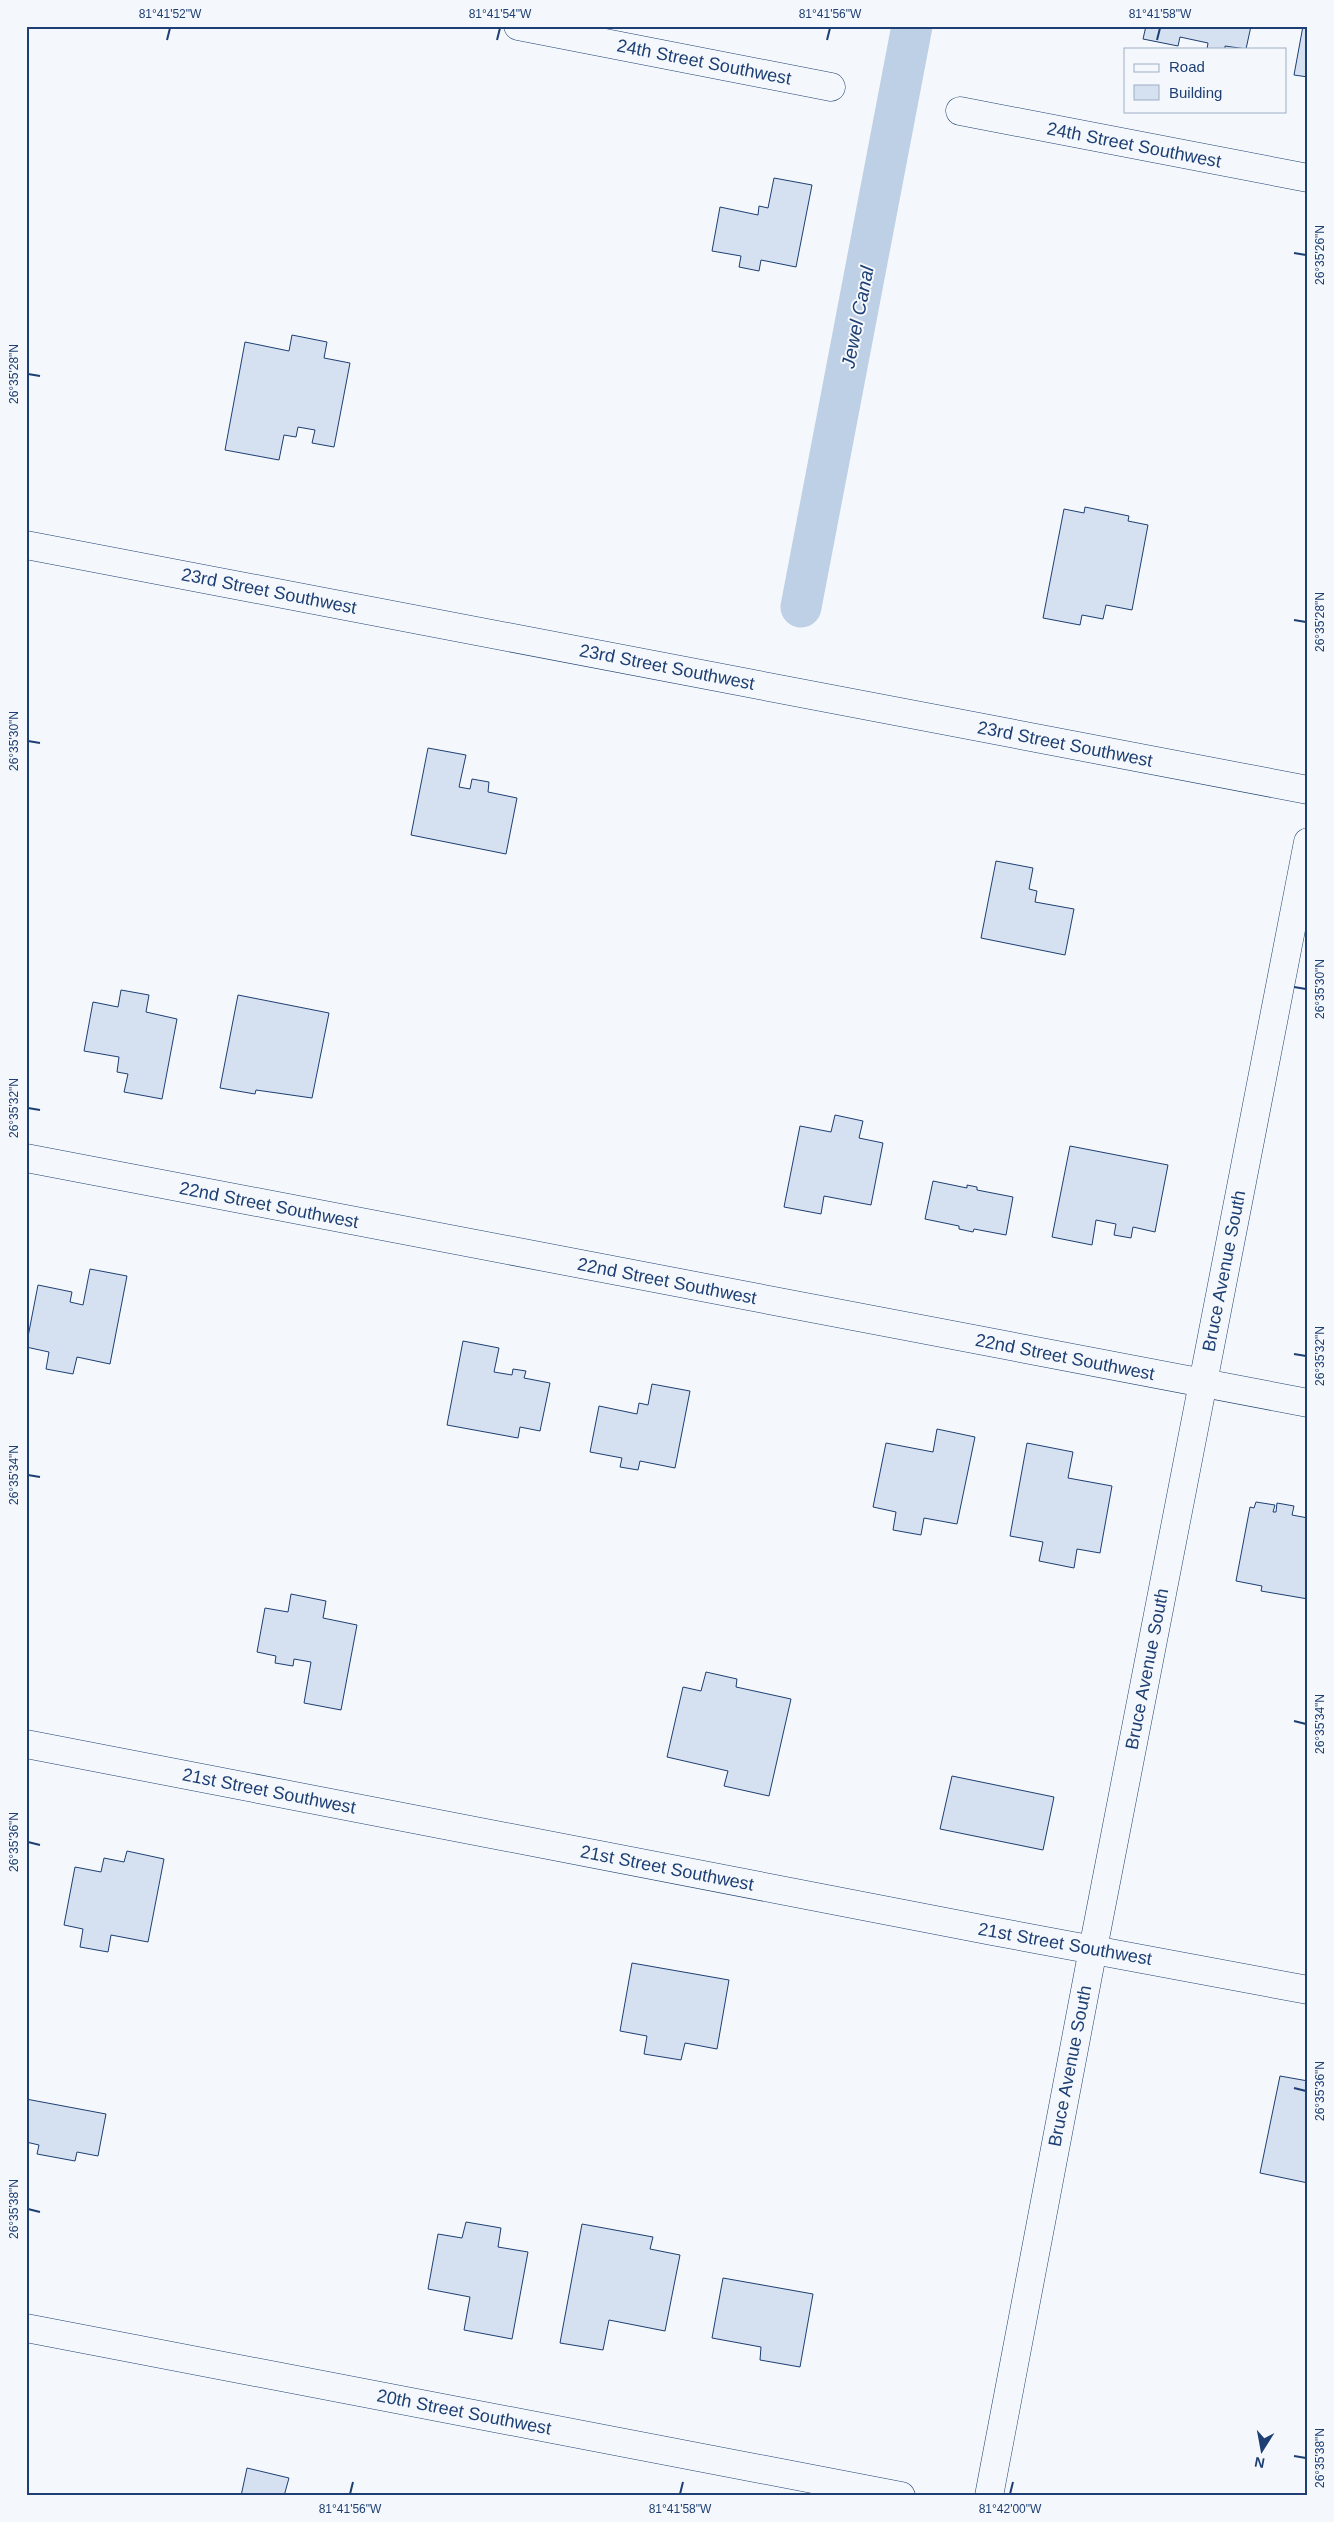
<svg xmlns="http://www.w3.org/2000/svg" width="1334" height="2522" font-family="Helvetica,sans-serif">
<rect width="100%" height="100%" fill="#f4f7fb"/>
<g fill="none" stroke-linecap="round" stroke-linejoin="round">
<polyline stroke="#bed0e5" stroke-width="41" points="801,607 912,26"/>
</g>
<g fill="#d5e0f0" stroke="#1d3f73">
<polygon points="1146,26 1251,26 1246,49 1225,46 1225,49 1207,49 1208,43 1180,37 1178,46 1143,39"/>
<polygon points="1303,26 1308,26 1308,77 1294,75"/>
<polygon points="774,178 812,185 796,267 761,260 759,271 739,267 741,256 712,251 720,207 758,215 759,206 768,208"/>
<polygon points="292,335 327,342 324,358 350,363 334,447 312,443 315,430 298,427 296,437 284,435 279,460 225,450 245,342 289,351"/>
<polygon points="1085,507 1129,516 1128,521 1148,525 1132,610 1106,605 1103,619 1082,615 1080,625 1043,618 1064,509 1084,513"/>
<polygon points="428,748 466,755 459,787 470,789 472,779 489,782 488,792 517,798 506,854 411,835"/>
<polygon points="996,861 1033,868 1029,889 1037,891 1035,902 1074,909 1065,955 981,938"/>
<polygon points="121,990 149,995 146,1012 177,1019 162,1099 124,1092 128,1074 117,1072 119,1057 84,1051 93,1002 118,1007"/>
<polygon points="238,995 329,1013 312,1098 256,1090 255,1094 220,1088"/>
<polygon points="835,1115 863,1121 859,1138 883,1143 871,1205 824,1196 821,1214 784,1207 800,1126 831,1132"/>
<polygon points="1070,1146 1168,1165 1155,1232 1133,1227 1131,1238 1114,1235 1116,1224 1096,1220 1092,1245 1052,1237"/>
<polygon points="933,1181 967,1188 967,1185 977,1187 977,1190 1013,1197 1006,1235 974,1229 973,1232 959,1229 959,1226 925,1219"/>
<polygon points="90,1269 127,1276 110,1364 77,1357 73,1374 46,1369 49,1352 26,1347 38,1285 72,1292 70,1302 83,1305"/>
<polygon points="463,1341 499,1348 494,1372 512,1375 513,1369 526,1371 524,1378 550,1383 540,1431 520,1427 518,1438 447,1425"/>
<polygon points="652,1384 690,1391 675,1468 640,1461 638,1470 620,1467 622,1458 590,1452 599,1406 637,1414 639,1403 648,1405"/>
<polygon points="937,1429 975,1437 957,1524 924,1518 921,1535 893,1530 896,1512 873,1507 886,1443 933,1452"/>
<polygon points="1027,1443 1073,1452 1068,1478 1112,1486 1100,1553 1077,1549 1074,1568 1039,1561 1043,1542 1010,1536"/>
<polygon points="1256,1502 1275,1505 1273,1512 1276,1512 1277,1503 1294,1506 1292,1515 1308,1518 1308,1599 1261,1591 1262,1586 1236,1581 1250,1507 1254,1508"/>
<polygon points="291,1594 326,1601 323,1618 357,1625 341,1710 304,1703 311,1662 294,1659 293,1666 275,1663 276,1656 257,1652 265,1608 288,1612"/>
<polygon points="706,1672 737,1679 736,1687 791,1699 769,1796 724,1786 728,1771 667,1757 683,1687 701,1691"/>
<polygon points="952,1776 1054,1797 1043,1850 940,1829"/>
<polygon points="127,1851 164,1859 148,1942 111,1935 108,1952 80,1947 83,1929 64,1925 75,1867 101,1872 104,1858 124,1862"/>
<polygon points="632,1963 729,1980 717,2049 685,2043 681,2060 644,2054 647,2036 620,2031"/>
<polygon points="1280,2076 1308,2081 1308,2183 1260,2173"/>
<polygon points="26,2099 106,2114 98,2156 77,2152 75,2161 37,2154 39,2145 26,2142"/>
<polygon points="466,2222 501,2228 498,2247 528,2252 512,2339 464,2330 470,2297 428,2289 438,2234 462,2238"/>
<polygon points="582,2224 653,2237 650,2249 680,2255 665,2331 609,2320 603,2350 560,2343"/>
<polygon points="723,2278 813,2294 800,2367 760,2360 761,2347 712,2338"/>
<polygon points="247,2468 289,2478 284,2496 241,2496"/>
</g>
<g fill="none" stroke-linecap="round" stroke-linejoin="round">
<g stroke="#1d3f73" stroke-width="29">
<g id="street">
<polyline points="518,26 831,87"/>
<polyline points="960,111 1308,178"/>
<polyline points="26,1158 1308,1403"/>
<polyline points="26,1744 992,1931 1308,1990"/>
<polyline points="26,2328 901,2496"/>
<polyline points="989,2496 1093,1949 1308,842"/>
</g>
</g>
<g stroke="#1d3f73" stroke-width="29">
<polyline id="secondary" points="26,545 1308,790"/>
</g>
<use href="#street" stroke="#f4f7fb" stroke-width="28"/>
<use href="#secondary" stroke="#f4f7fb" stroke-width="28"/>
</g>
<path fill="none" stroke="#1d3f73" stroke-width="2" d="M167 40 170 28M497 40 500 28M827 40 830 28M1157 40 1160 28M1294 253 1306 255M28 374 40 376M1294 620 1306 622M28 741 40 743M1294 987 1306 989M28 1108 40 1110M1294 1354 1306 1356M28 1475 40 1477M1294 1721 1306 1724M28 1842 40 1845M1294 2088 1306 2091M28 2209 40 2212M1294 2456 1306 2458M350 2494 353 2482M680 2494 683 2482M1010 2494 1013 2482"/>
<g text-anchor="middle" stroke-width="4" stroke-linejoin="round" paint-order="stroke">
<g font-size="18" fill="#1d3f73" stroke="#f4f7fb">
<text transform="translate(704 62) rotate(11)" y="6">24th Street Southwest</text>
<text transform="translate(1134 145) rotate(11)" y="6">24th Street Southwest</text>
<text transform="translate(269 591) rotate(11)" y="6">23rd Street Southwest</text>
<text transform="translate(667 667) rotate(11)" y="6">23rd Street Southwest</text>
<text transform="translate(1065 744) rotate(11)" y="6">23rd Street Southwest</text>
<text transform="translate(269 1205) rotate(11)" y="6">22nd Street Southwest</text>
<text transform="translate(1224 1271) rotate(-79)" y="6">Bruce Avenue South</text>
<text transform="translate(667 1281) rotate(11)" y="6">22nd Street Southwest</text>
<text transform="translate(1065 1357) rotate(11)" y="6">22nd Street Southwest</text>
<text transform="translate(1147 1669) rotate(-79)" y="6">Bruce Avenue South</text>
<text transform="translate(269 1791) rotate(11)" y="6">21st Street Southwest</text>
<text transform="translate(667 1868) rotate(11)" y="6">21st Street Southwest</text>
<text transform="translate(1065 1944) rotate(10)" y="6">21st Street Southwest</text>
<text transform="translate(1070 2066) rotate(-79)" y="6">Bruce Avenue South</text>
<text transform="translate(464 2412) rotate(11)" y="6">20th Street Southwest</text>
</g>
<g font-size="19" font-style="italic" fill="#1d3f73" stroke="#f4f7fb">
<text transform="translate(857 317) rotate(-79)" y="7">Jewel Canal</text>
</g>
</g>
<rect width="1334" height="2522" fill="none" stroke="#f4f7fb" stroke-width="55"/>
<rect x="1124" y="48" width="162" height="65" fill="#f4f7fb" stroke="#9eadc5"/>
<rect x="1134" y="64" width="25" height="8" fill="#f4f7fb" stroke="#9eadc5"/>
<text x="1169" y="72" font-size="15" fill="#1d3f73">Road</text>
<rect x="1134" y="85" width="25" height="15" fill="#d5e0f0" stroke="#9eadc5"/>
<text x="1169" y="98" font-size="15" fill="#1d3f73">Building</text>
<g transform="translate(1262 2450) rotate(191)" stroke="#f4f7fb" stroke-width="4" paint-order="stroke">
<path d="M0-4L9 19L0 12L-9 19Z" fill="#1d3f73"/>
<text y="-8" font-size="14" font-weight="bold" text-anchor="middle" fill="#1d3f73">N</text>
</g>
<rect x="28" y="28" width="1278" height="2466" fill="none" stroke="#1d3f73" stroke-width="2"/>
<g font-size="12" text-anchor="middle" fill="#1d3f73">
<text x="170" y="18">81°41'52"W</text>
<text x="500" y="18">81°41'54"W</text>
<text x="830" y="18">81°41'56"W</text>
<text x="1160" y="18">81°41'58"W</text>
<text transform="translate(1320 255) rotate(-90)" y="4">26°35'26"N</text>
<text transform="translate(14 374) rotate(-90)" y="4">26°35'28"N</text>
<text transform="translate(1320 622) rotate(-90)" y="4">26°35'28"N</text>
<text transform="translate(14 741) rotate(-90)" y="4">26°35'30"N</text>
<text transform="translate(1320 989) rotate(-90)" y="4">26°35'30"N</text>
<text transform="translate(14 1108) rotate(-90)" y="4">26°35'32"N</text>
<text transform="translate(1320 1356) rotate(-90)" y="4">26°35'32"N</text>
<text transform="translate(14 1475) rotate(-90)" y="4">26°35'34"N</text>
<text transform="translate(1320 1724) rotate(-90)" y="4">26°35'34"N</text>
<text transform="translate(14 1842) rotate(-90)" y="4">26°35'36"N</text>
<text transform="translate(1320 2091) rotate(-90)" y="4">26°35'36"N</text>
<text transform="translate(14 2209) rotate(-90)" y="4">26°35'38"N</text>
<text transform="translate(1320 2458) rotate(-90)" y="4">26°35'38"N</text>
<text x="350" y="2513">81°41'56"W</text>
<text x="680" y="2513">81°41'58"W</text>
<text x="1010" y="2513">81°42'00"W</text>
</g>
</svg>
